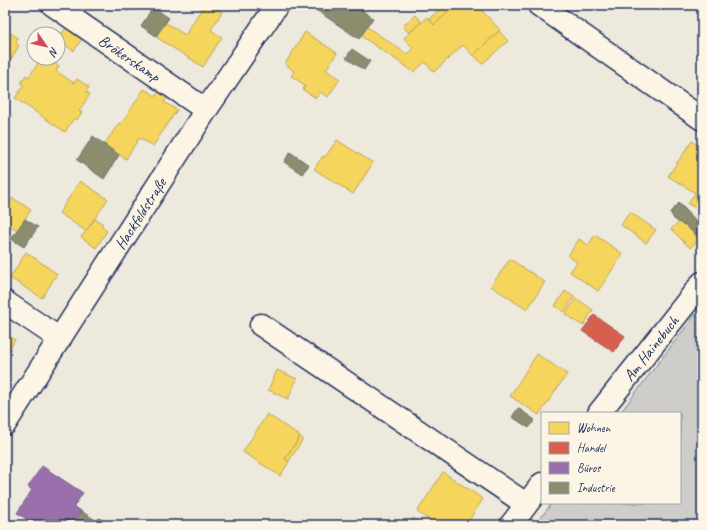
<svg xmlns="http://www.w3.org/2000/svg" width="707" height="530" font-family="Caveat,sans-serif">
<rect width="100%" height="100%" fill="#eee9dd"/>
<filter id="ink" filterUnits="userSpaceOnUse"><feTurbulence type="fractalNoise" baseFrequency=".025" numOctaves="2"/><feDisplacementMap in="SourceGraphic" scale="8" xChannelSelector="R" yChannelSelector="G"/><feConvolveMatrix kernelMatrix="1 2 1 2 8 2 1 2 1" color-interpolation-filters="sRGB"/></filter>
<g filter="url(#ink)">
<polygon fill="#cfcdca" stroke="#757e94" points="702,306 702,525 535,525 552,503 680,503 680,413 620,413"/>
<g fill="#f6d55c" stroke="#b4a35d">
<polygon points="204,5 210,5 222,12 211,30 222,37 203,67 156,37 165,22 185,35"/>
<polygon points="444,5 456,5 434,25 429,19"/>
<polygon points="456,5 477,5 500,30 473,56 463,45 434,72 425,62 414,72 361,36 367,27 407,54 413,48 404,38 427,17 434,25"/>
<polygon points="415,15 421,22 409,33 403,26"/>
<polygon points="67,26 83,37 74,51 58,40"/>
<polygon points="7,31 18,38 16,43 19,46 9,62 11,64 6,72 5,33"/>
<polygon points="499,31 508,41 482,64 474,55"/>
<polygon points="305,32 337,53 326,70 340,79 328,97 320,92 316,98 303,90 305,85 291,76 294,71 285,64"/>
<polygon points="47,59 59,66 56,71 74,83 77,79 89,87 86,92 90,94 79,111 82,112 77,120 74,118 65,132 15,98 24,85 21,83 26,75 29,77 40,60 44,63"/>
<polygon points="144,89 156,96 160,90 169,96 164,102 177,110 153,146 139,138 126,159 104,145 119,123 121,124"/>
<polygon points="337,140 373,163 353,194 314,169 323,156 325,157"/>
<polygon points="692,141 702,148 702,211 688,204 695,193 668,176"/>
<polygon points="80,181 108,199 86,231 59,213"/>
<polygon points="13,198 31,210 17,230 5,222 5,209"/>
<polygon points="630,212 656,230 646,243 621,225"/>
<polygon points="95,219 103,224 101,227 107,231 96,248 81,237"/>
<polygon points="679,222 683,225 684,224 700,239 690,248 671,229"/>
<polygon points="595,235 623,254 598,291 570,272 577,262 568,256 579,239 588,245"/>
<polygon points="26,252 57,274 42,298 10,278"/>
<polygon points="510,259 545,282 527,310 491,286"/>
<polygon points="565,291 574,297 564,312 555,306"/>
<polygon points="576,298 593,310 583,326 565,314"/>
<polygon points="5,333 15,340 5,356"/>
<polygon points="537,354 567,374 539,415 510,396"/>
<polygon points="277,370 297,379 288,399 268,390"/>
<polygon points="267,414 300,436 285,459 289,462 280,476 243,452"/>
<polygon points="300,437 303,439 289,461 285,459"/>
<polygon points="443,472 483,499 466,525 437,525 417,512"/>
<polygon points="413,518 424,525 409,525"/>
</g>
<polygon fill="#d6604d" stroke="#9e5152" points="594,315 625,336 614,352 582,331"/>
<g fill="#9970ab" stroke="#735c94">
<polygon points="119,5 133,5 129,11"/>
<polygon points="42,466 83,493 74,506 81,511 72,525 36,525 17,513 32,490 28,487"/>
</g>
<g fill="#8c8c6e" stroke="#6a7069">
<polygon points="319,5 354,5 373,18 359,39 316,10"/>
<polygon points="153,7 169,18 156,36 141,26"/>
<polygon points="352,49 370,61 364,70 346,58"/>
<polygon points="93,136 119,155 104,179 77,160"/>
<polygon points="290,152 309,165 302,174 284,162"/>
<polygon points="679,203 702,226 702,237 700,239 684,224 683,225 674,219 670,212"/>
<polygon points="25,219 38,227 24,247 11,239"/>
<polygon points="518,408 535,420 529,428 512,417"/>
<polygon points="81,511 97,521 99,518 110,525 72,525"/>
</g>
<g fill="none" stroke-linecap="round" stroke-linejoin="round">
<g stroke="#1b2f5e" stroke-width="25">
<g id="minor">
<path id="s1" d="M53 5 206 110"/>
<polyline points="539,5 702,119"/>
<polyline points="5,302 60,339"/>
<polyline points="261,325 526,504"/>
<path id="s2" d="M599 413 702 283"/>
<path id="s3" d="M5 424 206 110 277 5"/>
<polyline points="511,525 542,484"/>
</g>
</g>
<use href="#minor" stroke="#fcf5e5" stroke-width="22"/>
</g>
</g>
<g text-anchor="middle" stroke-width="4" stroke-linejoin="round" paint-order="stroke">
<g font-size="16" fill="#1b2f5e" stroke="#fcf5e5">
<text dy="6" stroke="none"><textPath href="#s1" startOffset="93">Brökerskamp</textPath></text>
<text dy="6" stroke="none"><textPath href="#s3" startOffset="250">Hackfeldstraße</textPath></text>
<text dy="6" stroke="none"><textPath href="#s2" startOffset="83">Am Hainebuch</textPath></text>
</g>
</g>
<rect width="707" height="530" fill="none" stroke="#fcf5e5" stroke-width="20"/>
<rect x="10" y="10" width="687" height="510" fill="none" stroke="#1b2f5e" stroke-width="1.5" filter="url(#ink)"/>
<rect x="541" y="412" width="140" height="92" fill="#fcf5e5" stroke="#a2a6af"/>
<rect x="549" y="422" width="20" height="12" fill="#f6d55c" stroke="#a2a6af"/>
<text x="577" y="432" font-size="12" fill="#1b2f5e">Wohnen</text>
<rect x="549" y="442" width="20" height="12" fill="#d6604d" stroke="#a2a6af"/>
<text x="577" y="452" font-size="12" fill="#1b2f5e">Handel</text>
<rect x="549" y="462" width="20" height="12" fill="#9970ab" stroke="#a2a6af"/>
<text x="577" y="472" font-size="12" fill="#1b2f5e">Büros</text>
<rect x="549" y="482" width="20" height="12" fill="#8c8c6e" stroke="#a2a6af"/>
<text x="577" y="492" font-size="12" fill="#1b2f5e">Industrie</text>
<g transform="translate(46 46) rotate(124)"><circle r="19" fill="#fcf5e5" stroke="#a2a6af"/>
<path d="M0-3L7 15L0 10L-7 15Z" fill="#d1495b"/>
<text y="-6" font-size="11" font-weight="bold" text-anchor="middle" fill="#1b2f5e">N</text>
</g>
</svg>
